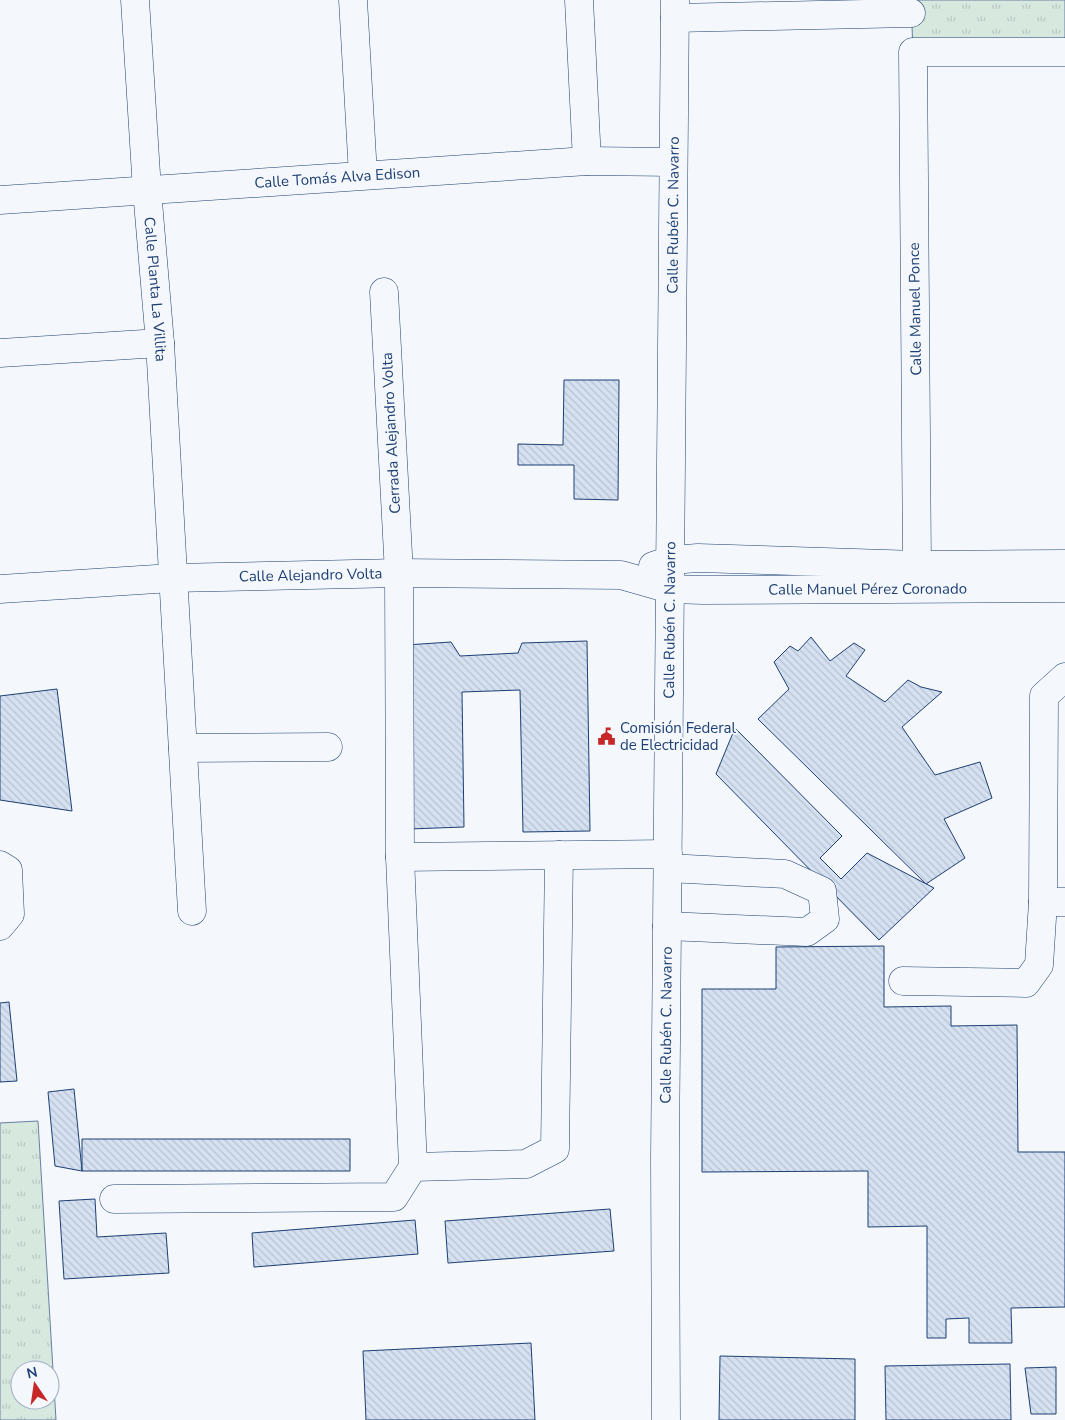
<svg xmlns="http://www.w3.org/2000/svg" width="1065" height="1420" viewBox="0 0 1065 1420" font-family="'Nunito Sans',sans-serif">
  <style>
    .grass { fill: url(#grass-tufts); stroke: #687fa3; fill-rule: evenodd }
    .building { fill: url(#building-back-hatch); stroke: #1d3f73 }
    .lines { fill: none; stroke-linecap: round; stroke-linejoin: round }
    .minor-casing { stroke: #1d3f73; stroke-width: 29 }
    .minor { stroke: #f4f7fb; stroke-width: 28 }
    .labels { text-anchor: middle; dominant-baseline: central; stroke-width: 4; stroke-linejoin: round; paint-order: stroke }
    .street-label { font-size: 15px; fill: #1d3f73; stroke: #f4f7fb }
    .poi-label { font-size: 15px; fill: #1d3f73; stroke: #f4f7fb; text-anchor: start }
  </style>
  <defs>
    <pattern id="grass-tufts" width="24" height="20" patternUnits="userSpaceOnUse" patternTransform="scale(1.25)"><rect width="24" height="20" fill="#d7e8df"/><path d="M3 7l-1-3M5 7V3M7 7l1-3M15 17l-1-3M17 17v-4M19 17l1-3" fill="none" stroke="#b8c8c3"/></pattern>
    <pattern id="building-back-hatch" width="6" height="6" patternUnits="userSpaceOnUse" patternTransform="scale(1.25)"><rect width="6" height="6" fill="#d5e0f0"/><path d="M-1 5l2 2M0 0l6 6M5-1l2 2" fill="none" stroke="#b6c1d1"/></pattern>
  </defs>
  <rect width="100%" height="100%" fill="#f4f7fb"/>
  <path class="grass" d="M911,0H1065V53L913,52Z
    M38,1121L56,1420H0V1123ZM20,1370H50V1400H20Z"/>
  <path class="building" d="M564,380H619L618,500L574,499V465H518V444L563,445Z
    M811,637L830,661L854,643L865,650L846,676L885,702L908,680L921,687L942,692L902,727L935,775L980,762L992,798L944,819L965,858L926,884L758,719L789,689L774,662L790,646L798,651Z
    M587,641L590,831L523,832L520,690L462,692L464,827L409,829L406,645L451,642L460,656L518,653L522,643Z
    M57,689L72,811L0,800V696Z
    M735,728L842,836L820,858L841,879L867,853L934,888L879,940L716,774Z
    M884,946V1007L951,1006V1026L1017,1025L1018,1152H1065V1307L1011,1308L1012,1343H969V1318L946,1319V1338H927V1226L868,1227V1171L702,1172V989H776V947Z
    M9,1002L17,1081L0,1082V1003Z
    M74,1089L82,1171L55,1166L48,1092Z
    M82,1139H350V1171H82Z
    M95,1199L97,1237L166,1233L169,1273L64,1279L59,1201Z
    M610,1209L614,1251L448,1263L445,1221Z
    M415,1220L418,1254L254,1267L252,1233Z
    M531,1343L535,1420H366L363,1351Z
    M720,1356L855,1359V1420H719Z
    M1010,1364L1011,1420H886L885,1366Z
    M1056,1367V1414H1031L1025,1368Z"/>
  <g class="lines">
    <defs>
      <g id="minor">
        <path id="s1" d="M135,0L147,190L160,343L192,911"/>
        <path d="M353,0L363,175"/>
        <path d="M579,0L587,161"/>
        <path d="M675,18L911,13"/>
        <path id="s2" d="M0,200L587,161L673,162"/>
        <path d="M0,353L160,343"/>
        <path d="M917,565L913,52H1065"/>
        <path d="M653,566L671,560L698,558L917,565L1065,564"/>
        <path id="s3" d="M0,589L172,578L399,573L621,575L670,589L703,590L1065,588"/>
        <path d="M1065,677L1044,696L1043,902H1065"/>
        <path d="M183,748L328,747"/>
        <path d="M400,857L668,854"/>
        <path d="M0,865L8,870L10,914L0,926"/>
        <path d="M667,926L807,932L825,919L822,891L785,874L668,868"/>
        <path d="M903,981L1026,983L1039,965L1043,902"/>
        <path d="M413,1167L526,1164L555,1149L559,855"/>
        <path d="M114,1199L394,1197L413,1167L400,857L399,573L384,292"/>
        <path id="s4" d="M666,1420L665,1158L675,0"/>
      </g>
    </defs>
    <use href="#minor" class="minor-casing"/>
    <use href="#minor" class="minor"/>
  </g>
  <defs>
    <symbol id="civic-bare" viewBox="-9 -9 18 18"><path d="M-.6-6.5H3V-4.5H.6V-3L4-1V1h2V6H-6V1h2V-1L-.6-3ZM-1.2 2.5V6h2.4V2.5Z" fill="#c62828" stroke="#f4f7fb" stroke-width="2.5" paint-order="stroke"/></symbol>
  </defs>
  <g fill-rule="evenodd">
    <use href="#civic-bare" x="594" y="724" width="25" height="25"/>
  </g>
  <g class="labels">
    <g class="street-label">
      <text stroke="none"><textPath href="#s2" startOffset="338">Calle Tomás Alva Edison</textPath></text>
      <text stroke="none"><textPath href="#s4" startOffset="1205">Calle Rubén C. Navarro</textPath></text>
      <text stroke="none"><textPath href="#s1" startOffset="290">Calle Planta La Villita</textPath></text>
      <text transform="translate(915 309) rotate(-91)">Calle Manuel Ponce</text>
      <text transform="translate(391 433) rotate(-93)">Cerrada Alejandro Volta</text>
      <text stroke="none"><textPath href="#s3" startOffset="311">Calle Alejandro Volta</textPath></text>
      <text stroke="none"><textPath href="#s3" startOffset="870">Calle Manuel Pérez Coronado</textPath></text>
      <text stroke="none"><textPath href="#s4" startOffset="800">Calle Rubén C. Navarro</textPath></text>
      <text stroke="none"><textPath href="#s4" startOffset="395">Calle Rubén C. Navarro</textPath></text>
    </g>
    <g class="poi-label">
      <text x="620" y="728">Comisión Federal<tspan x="620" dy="17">de Electricidad</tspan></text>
    </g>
  </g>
  <g transform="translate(35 1385) rotate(347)"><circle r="24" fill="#f4f7fb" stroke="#9eadc5"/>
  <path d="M0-4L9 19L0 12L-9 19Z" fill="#c62828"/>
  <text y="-8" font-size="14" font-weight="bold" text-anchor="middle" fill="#1d3f73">N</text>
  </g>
</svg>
